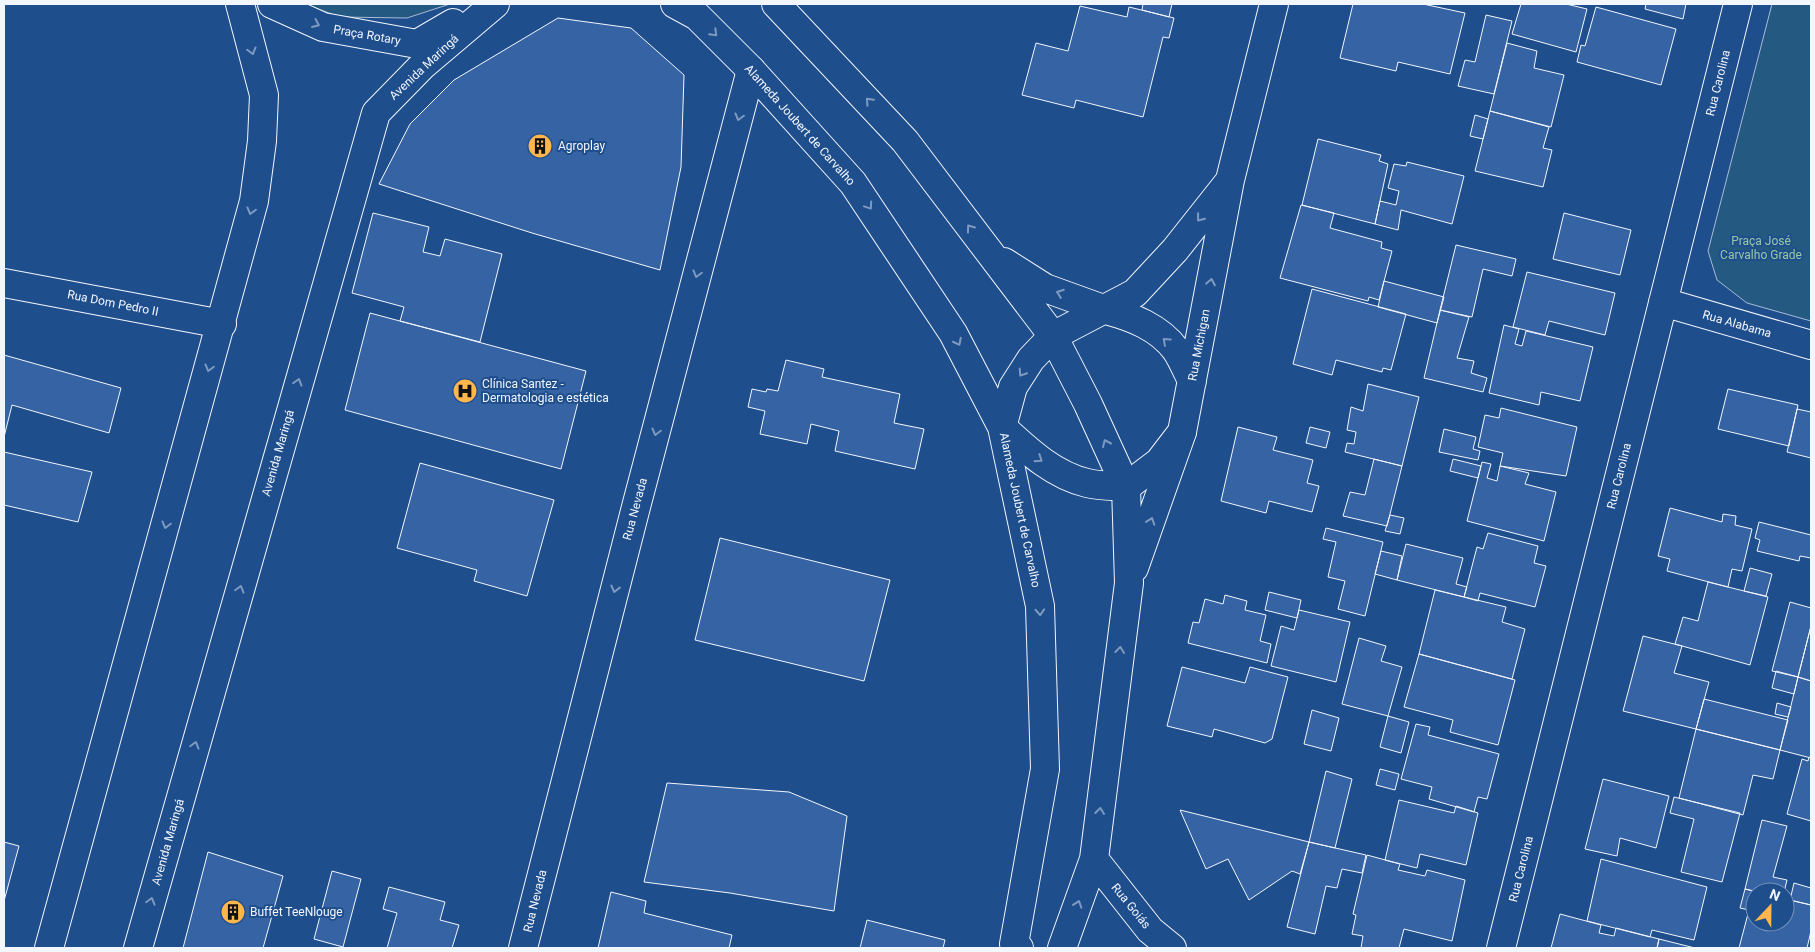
<svg xmlns="http://www.w3.org/2000/svg" width="1815" height="952" viewBox="0 0 1815 952" font-family="Roboto,sans-serif">
  <style>
    .green { fill: #245a82; stroke: #a8bbd7 }
    .building { fill: #3563a3; stroke: #f2f6ff }
    .lines { fill: none; stroke-linecap: round; stroke-linejoin: round }
    .minor-casing { stroke: #f2f6ff; stroke-width: 30 }
    .major-casing { stroke: #f2f6ff; stroke-width: 30 }
    .minor { stroke: #1f4e8c; stroke-width: 28 }
    .major { stroke: #1f4e8c; stroke-width: 28 }
    .oneway { stroke: #7e9ac0 }
    .labels { text-anchor: middle; dominant-baseline: central; stroke-width: 4; stroke-linejoin: round; paint-order: stroke }
    .street-label { font-size: 12px; fill: #f2f6ff; stroke: #1f4e8c }
    .poi-label { font-size: 12px; fill: #f2f6ff; stroke: #1f4e8c; text-anchor: start }
    .park-label { font-size: 12px; fill: #97c8a6; stroke: #1f4e8c }
  </style>
  <rect width="100%" height="100%" fill="#1f4e8c"/>
  <path class="green" d="M304,4H450L407,18L340,17Z
    M1772,4H1811V321L1747,303L1717,280L1708,251Z"/>
  <path class="building" d="M1143,4H1172L1169,17L1142,10Z
    M1353,4H1423L1465,13L1450,74L1398,62L1396,71L1340,58Z
    M1521,4H1566L1587,9L1576,52L1512,34Z
    M1646,4H1686L1683,19L1645,9Z
    M1080,6L1127,17L1129,7L1174,18L1169,38L1163,37L1143,117L1076,100L1074,108L1022,95L1036,43L1068,51Z
    M1596,7L1676,29L1661,85L1577,62L1581,45L1585,46Z
    M1486,15L1512,21L1494,94L1458,86L1465,60L1475,62Z
    M558,18L631,28L684,75L681,167L660,270L532,233L379,184L410,124L454,80Z
    M1507,43L1537,51L1534,68L1564,75L1551,127L1490,111Z
    M1490,111L1549,127L1543,148L1552,150L1543,187L1475,171Z
    M1475,115L1488,119L1483,139L1470,136Z
    M1318,139L1381,155L1379,161L1388,164L1375,224L1302,205Z
    M1407,162L1464,176L1452,224L1401,210L1398,230L1375,224L1380,201L1396,205L1399,191L1388,188L1394,164L1406,166Z
    M1301,205L1334,213L1330,228L1382,242L1381,248L1392,251L1379,300L1369,297L1368,301L1280,278Z
    M373,213L429,227L423,252L440,256L445,239L502,254L480,342L400,321L404,307L352,293Z
    M1564,213L1631,230L1620,275L1553,259Z
    M1456,245L1516,259L1512,276L1483,269L1472,317L1440,310Z
    M1527,272L1615,293L1605,335L1549,321L1545,335L1513,327Z
    M1384,281L1444,297L1437,323L1378,307Z
    M1312,289L1406,314L1391,370L1383,368L1382,372L1336,360L1332,375L1293,364Z
    M1440,310L1469,317L1457,358L1474,361L1471,373L1487,378L1483,392L1424,378Z
    M370,313L586,371L561,469L345,410Z
    M1504,325L1519,329L1515,344L1522,346L1526,331L1593,347L1580,401L1541,392L1539,405L1489,393Z
    M4,355L121,388L109,433L12,405L4,437Z
    M786,360L824,369L822,377L900,394L894,423L924,429L915,469L835,451L839,431L811,424L807,444L760,434L765,411L748,407L752,389L766,392L767,389L778,391Z
    M1368,384L1419,397L1402,466L1345,452L1347,443L1354,444L1356,432L1347,430L1351,407L1363,411Z
    M1728,389L1798,405L1789,446L1718,429Z
    M1501,408L1577,427L1566,476L1500,466L1503,453L1478,447L1485,415L1499,418Z
    M1797,409L1811,412V458L1787,452Z
    M1238,427L1277,437L1273,450L1313,460L1307,483L1319,486L1312,512L1269,501L1266,513L1221,501Z
    M1310,427L1330,432L1326,448L1306,443Z
    M1444,429L1476,437L1473,449L1480,451L1478,460L1439,452Z
    M4,452L92,472L78,522L4,505Z
    M1374,459L1402,466L1387,526L1343,516L1350,492L1365,495Z
    M1453,459L1481,466L1478,478L1450,471Z
    M1482,462L1491,464L1487,478L1497,481L1500,466L1529,473L1525,484L1556,492L1544,541L1467,521Z
    M420,463L554,500L527,596L474,581L477,570L397,548Z
    M1670,508L1722,522L1723,514L1736,516L1735,525L1752,529L1742,571L1732,569L1728,587L1667,571L1670,559L1658,556Z
    M1390,515L1404,518L1400,534L1385,531Z
    M1759,522L1811,535V558L1800,556L1799,561L1757,551L1760,540L1755,538Z
    M1326,528L1383,542L1365,616L1338,609L1345,581L1328,577L1336,542L1323,539Z
    M1488,533L1538,546L1534,563L1546,566L1535,607L1480,593L1478,601L1464,597L1477,547L1483,549Z
    M720,538L890,580L864,681L695,640Z
    M1406,544L1463,558L1456,584L1467,587L1464,597L1397,580Z
    M1381,551L1402,556L1397,580L1375,574Z
    M1750,568L1772,574L1766,596L1744,591Z
    M1708,582L1768,597L1750,665L1675,644L1683,617L1698,621Z
    M1435,590L1506,607L1502,622L1525,629L1512,679L1419,654Z
    M1269,592L1301,600L1297,618L1265,610Z
    M1225,595L1247,601L1245,610L1266,615L1260,641L1271,644L1267,663L1188,643L1193,622L1199,623L1205,599L1223,604Z
    M1790,602L1811,608V626L1798,677L1772,671Z
    M1299,610L1350,622L1336,682L1271,666L1281,626L1294,630Z
    M1811,626V681L1798,677Z
    M1643,636L1682,646L1674,673L1709,682L1696,729L1623,711Z
    M1359,638L1386,646L1381,661L1402,667L1388,716L1342,704Z
    M1419,654L1515,680L1498,745L1450,732L1453,720L1404,707Z
    M1182,667L1245,683L1250,667L1288,677L1272,739L1265,743L1214,729L1212,737L1167,726Z
    M1776,671L1798,677L1794,694L1772,688Z
    M1798,677L1811,681V758L1780,750Z
    M1704,699L1788,720L1780,750L1696,729Z
    M1777,703L1791,707L1788,717L1775,714Z
    M1312,710L1339,718L1331,751L1304,744Z
    M1388,716L1409,722L1401,753L1380,747Z
    M1416,724L1430,727L1428,735L1499,754L1487,799L1478,797L1474,812L1429,799L1432,787L1401,779Z
    M1696,729L1780,750L1773,779L1753,775L1743,815L1679,798Z
    M1809,757L1811,758V821L1787,814L1802,759L1808,761Z
    M1380,769L1399,774L1395,790L1376,785Z
    M1326,771L1352,779L1335,848L1309,842Z
    M1603,779L1669,796L1656,848L1620,838L1617,856L1585,849Z
    M667,783L789,792L847,816L834,911L730,893L644,882Z
    M1674,797L1740,813L1722,882L1681,872L1694,819L1670,813Z
    M1399,800L1454,813L1456,806L1478,813L1466,865L1420,854L1417,868L1385,860Z
    M1180,810L1309,842L1300,874L1292,871L1249,900L1228,859L1206,869Z
    M1762,820L1787,826L1773,877L1787,880L1784,892H1758L1745,889Z
    M4,842L19,846L4,901Z
    M1309,842L1366,855L1362,873L1342,869L1337,888L1326,886L1315,934L1287,927Z
    M208,852L283,876L263,948H183Z
    M1367,855L1400,864L1398,870L1425,876L1427,870L1465,880L1452,941L1404,929L1399,948H1361L1363,936L1352,934L1356,915L1353,914Z
    M1601,859L1707,887L1694,940L1652,930L1650,937L1587,921Z
    M332,871L361,879L343,947L314,939Z
    M1794,883L1811,888V885V905L1790,900Z
    M389,887L445,902L440,920L459,925L452,948H387L397,913L383,909Z
    M1745,889L1758,892H1755V922H1785V899L1811,905V931L1807,948H1739L1749,910L1740,908Z
    M611,892L646,901L644,913L732,935L729,948H598Z
    M1560,914L1601,925L1599,933L1614,936L1616,928L1659,939L1657,948H1551Z
    M867,920L945,940L943,948H860Z
    M1659,939L1695,948H1657Z"/>
  <g class="lines">
    <defs>
      <path id="minor" d="M4,283L222,324
        M1663,302L1811,345
        M1106,310C1132,317 1159,327 1176,350C1182,359 1187,371 1192,381
        M1053,336L1135,293L1175,250L1228,183
        M1126,487L1159,462L1182,432L1230,180L1274,4
        M523,948L636,507L751,70
        M1501,948L1738,4"/>
      <path id="major" d="M272,4L323,27L417,44L453,23
        M675,4L697,16L751,70L853,183L953,333L1002,427L1040,606L1045,769L1014,944L1019,948
        M776,4L905,141L1053,336L1088,404L1126,487L1129,583L1094,859L1062,948
        M1004,262L1045,288L1106,310
        M1053,336L1031,359L1013,387L1002,427C1027,450 1053,475 1087,483C1100,486 1113,486 1126,487
        M1134,568L1182,432
        M1094,859L1150,930L1172,948
        M49,948L254,201L262,141L264,95L240,4
        M138,948L376,113L423,65L495,4"/>
    </defs>
    <use href="#minor" class="minor-casing"/>
    <use href="#major" class="major-casing"/>
    <use href="#minor" class="minor"/>
    <use href="#major" class="major"/>
  </g>
  <defs><path id="oneway-chevron" d="M-2-3.5L2.5 0L-2 3.5" fill="none" stroke-width="1.6" stroke-linecap="round" stroke-linejoin="round" transform="scale(1.25)"/></defs>
  <g class="oneway">
    <use href="#oneway-chevron" transform="translate(316 24) rotate(24)"/>
    <use href="#oneway-chevron" transform="translate(714 33) rotate(45)"/>
    <use href="#oneway-chevron" transform="translate(252 51) rotate(75)"/>
    <use href="#oneway-chevron" transform="translate(869 101) rotate(-133)"/>
    <use href="#oneway-chevron" transform="translate(739 117) rotate(105)"/>
    <use href="#oneway-chevron" transform="translate(869 206) rotate(56)"/>
    <use href="#oneway-chevron" transform="translate(251 211) rotate(105)"/>
    <use href="#oneway-chevron" transform="translate(1200 218) rotate(128)"/>
    <use href="#oneway-chevron" transform="translate(970 228) rotate(-126)"/>
    <use href="#oneway-chevron" transform="translate(697 274) rotate(105)"/>
    <use href="#oneway-chevron" transform="translate(1211 282) rotate(-79)"/>
    <use href="#oneway-chevron" transform="translate(1060 293) rotate(-160)"/>
    <use href="#oneway-chevron" transform="translate(1166 341) rotate(-138)"/>
    <use href="#oneway-chevron" transform="translate(958 342) rotate(63)"/>
    <use href="#oneway-chevron" transform="translate(209 368) rotate(105)"/>
    <use href="#oneway-chevron" transform="translate(1022 373) rotate(123)"/>
    <use href="#oneway-chevron" transform="translate(298 382) rotate(-74)"/>
    <use href="#oneway-chevron" transform="translate(656 432) rotate(105)"/>
    <use href="#oneway-chevron" transform="translate(1106 443) rotate(-114)"/>
    <use href="#oneway-chevron" transform="translate(1039 459) rotate(34)"/>
    <use href="#oneway-chevron" transform="translate(1151 521) rotate(-71)"/>
    <use href="#oneway-chevron" transform="translate(166 525) rotate(105)"/>
    <use href="#oneway-chevron" transform="translate(240 589) rotate(-74)"/>
    <use href="#oneway-chevron" transform="translate(615 589) rotate(104)"/>
    <use href="#oneway-chevron" transform="translate(1040 612) rotate(87)"/>
    <use href="#oneway-chevron" transform="translate(1120 650) rotate(-83)"/>
    <use href="#oneway-chevron" transform="translate(195 745) rotate(-74)"/>
    <use href="#oneway-chevron" transform="translate(1100 811) rotate(-83)"/>
    <use href="#oneway-chevron" transform="translate(151 901) rotate(-74)"/>
    <use href="#oneway-chevron" transform="translate(1078 904) rotate(-71)"/>
  </g>
  <defs>
    <symbol id="building-disc" viewBox="-11 -11 22 22"><circle r="9.5" fill="#ffb74d" stroke="#1f4e8c"/><path d="M-4-6H4V6H1V3H-1V6H-4ZM-2.5-4.3h1.7v1.8h-1.7ZM.8-4.3h1.7v1.8H.8ZM-2.5-1h1.7V.8h-1.7ZM.8-1h1.7V.8H.8Z" fill="#111"/></symbol>
    <symbol id="hospital-disc" viewBox="-11 -11 22 22"><circle r="9.5" fill="#ffb74d" stroke="#1f4e8c"/><path d="M-5-5h3v3.5h4V-5h3V5h-3V1.5h-4V5h-3Z" fill="#111"/></symbol>
  </defs>
  <g fill-rule="evenodd">
    <use href="#building-disc" x="526" y="132" width="28" height="28"/>
    <use href="#hospital-disc" x="451" y="377" width="28" height="28"/>
    <use href="#building-disc" x="219" y="898" width="28" height="28"/>
  </g>
  <g class="labels">
    <g class="street-label">
      <text transform="translate(367 35) rotate(10)">Praça Rotary</text>
      <text transform="translate(424 67) rotate(-43)">Avenida Maringá</text>
      <text transform="translate(1718 83) rotate(-76)">Rua Carolina</text>
      <text transform="translate(800 125) rotate(48)">Alameda Joubert de Carvalho</text>
      <text transform="translate(113 303) rotate(11)">Rua Dom Pedro II</text>
      <text transform="translate(1737 324) rotate(16)">Rua Alabama</text>
      <text transform="translate(1199 345) rotate(-79)">Rua Michigan</text>
      <text transform="translate(278 453) rotate(-74)">Avenida Maringá</text>
      <text transform="translate(1619 476) rotate(-76)">Rua Carolina</text>
      <text transform="translate(635 509) rotate(-75)">Rua Nevada</text>
      <text transform="translate(1020 510) rotate(78)">Alameda Joubert de Carvalho</text>
      <text transform="translate(168 842) rotate(-74)">Avenida Maringá</text>
      <text transform="translate(1521 869) rotate(-76)">Rua Carolina</text>
      <text transform="translate(535 901) rotate(-76)">Rua Nevada</text>
      <text transform="translate(1131 906) rotate(51)">Rua Goiás</text>
    </g>
    <g class="poi-label">
      <text x="558" y="146">Agroplay</text>
      <text x="482" y="384">Clínica Santez -<tspan x="482" dy="14">Dermatologia e estética</tspan></text>
      <text x="250" y="912">Buffet TeeNlouge</text>
    </g>
    <g class="park-label">
      <text x="1761" y="241">Praça José<tspan x="1761" dy="14">Carvalho Grade</tspan></text>
    </g>
  </g>
  <rect width="1815" height="952" fill="none" stroke="#f2f6ff" stroke-width="10"/>
  <g transform="translate(1770 907) rotate(22)"><circle r="24" fill="#1f4e8c" stroke="#7391ba"/>
  <path d="M0-4L9 19L0 12L-9 19Z" fill="#ffb74d"/>
  <text y="-8" font-size="14" font-weight="bold" text-anchor="middle" fill="#f2f6ff">N</text>
  </g>
</svg>
